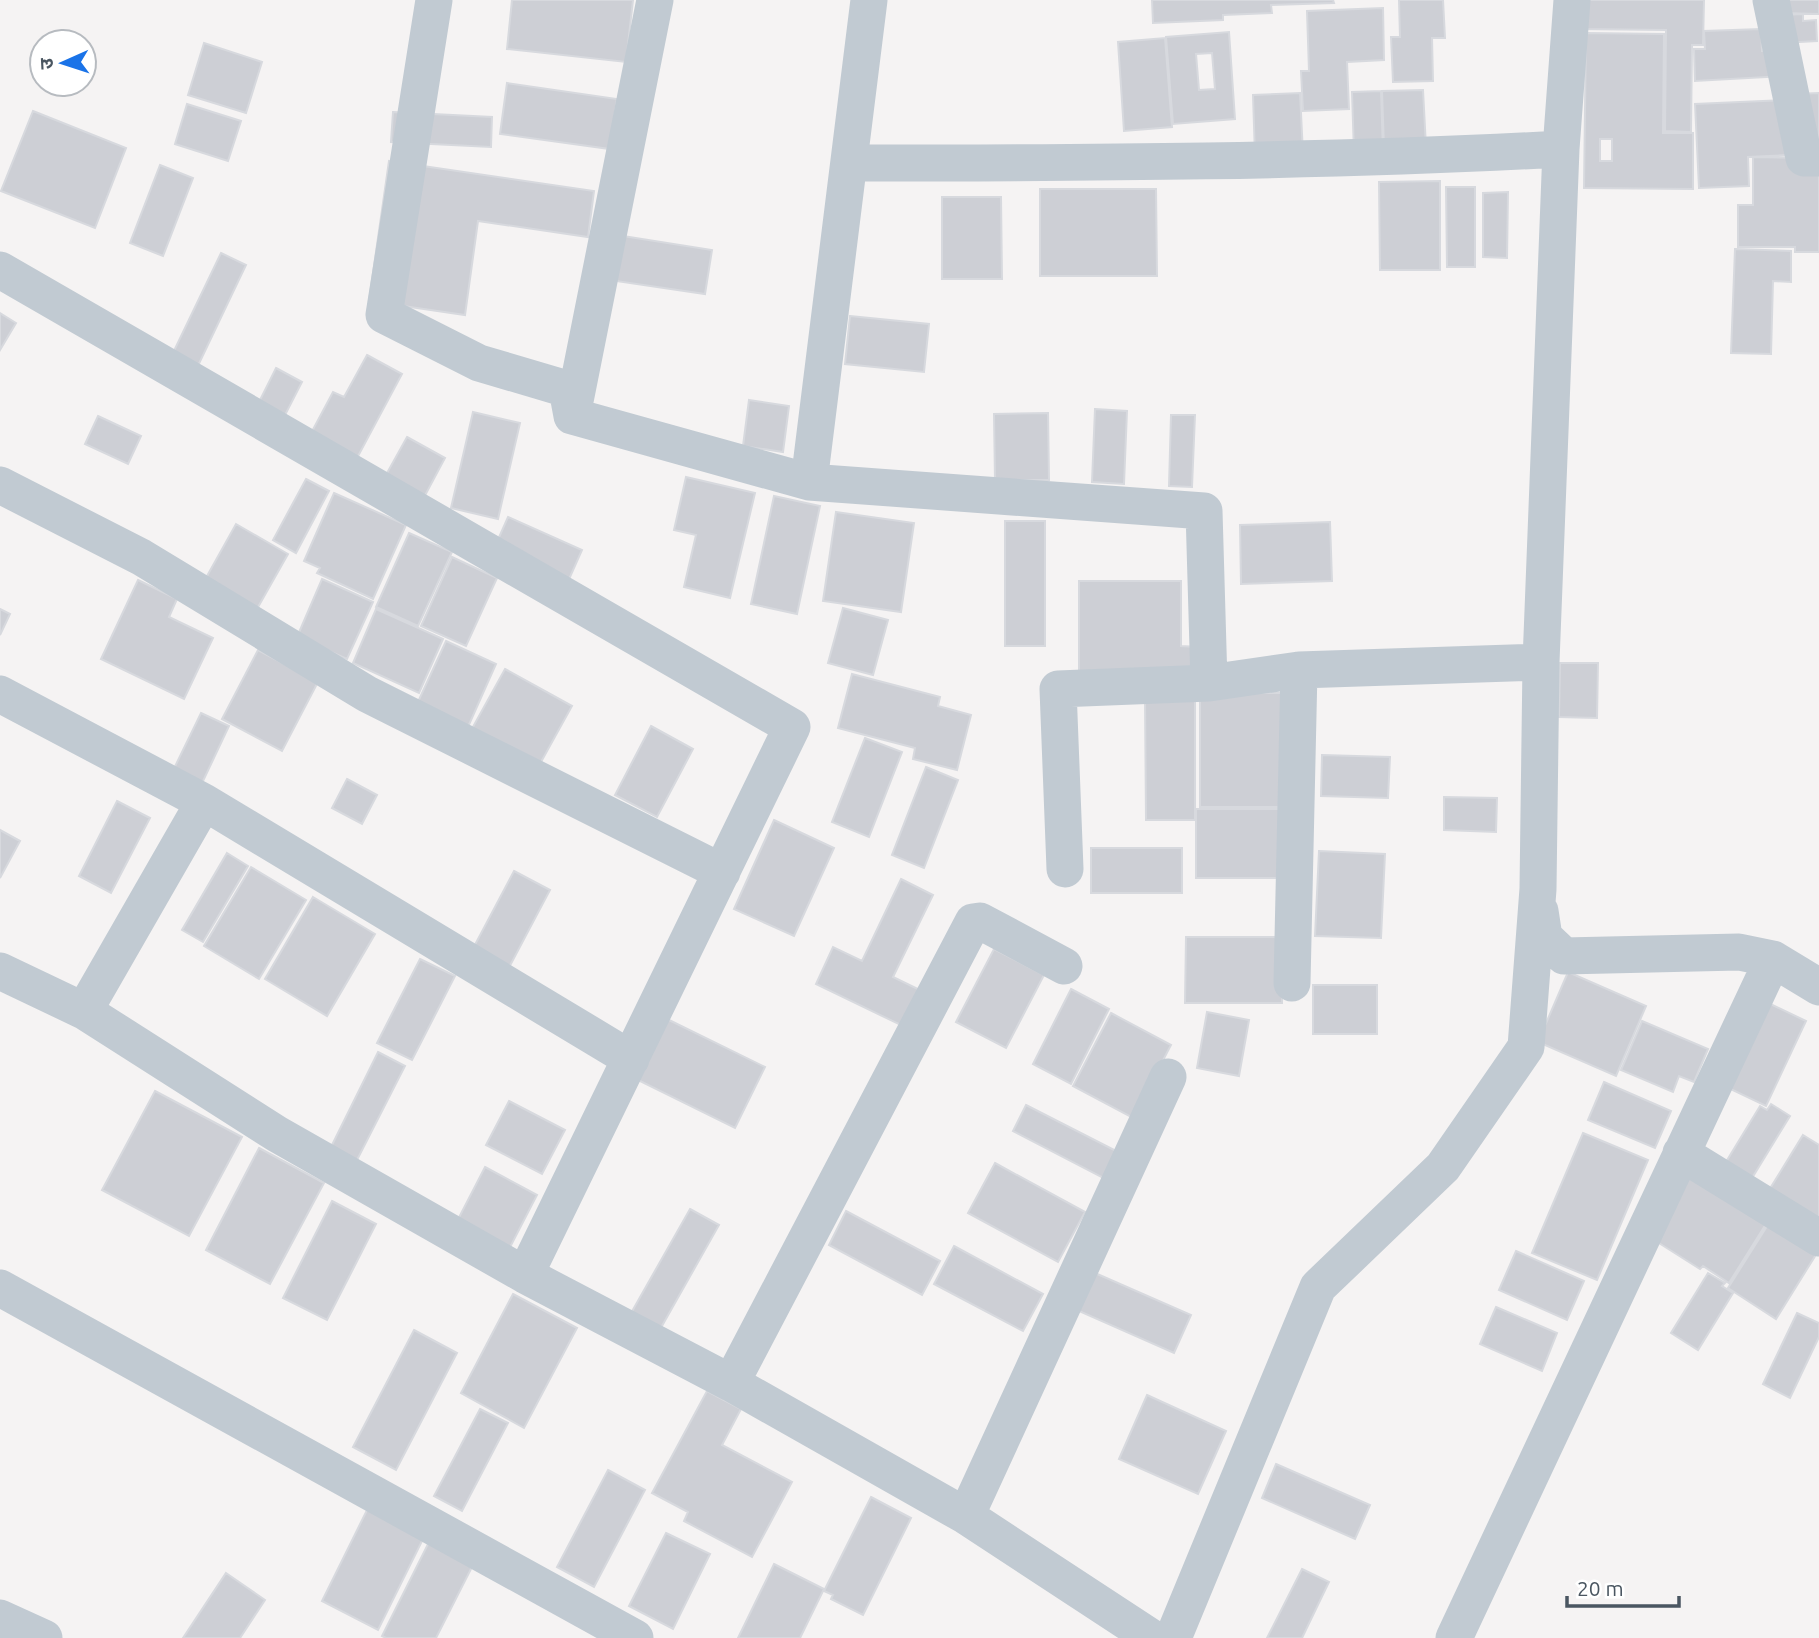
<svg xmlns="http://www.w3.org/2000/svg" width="1819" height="1638" viewBox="0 0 1819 1638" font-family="Ubuntu,'Noto Sans Devanagari',sans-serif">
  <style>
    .building { fill: #cdcfd5; stroke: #d7d9de; stroke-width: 2; fill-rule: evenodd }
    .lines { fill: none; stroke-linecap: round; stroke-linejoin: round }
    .minor { stroke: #c1cad2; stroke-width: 37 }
  </style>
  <rect width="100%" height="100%" fill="#f5f3f3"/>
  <path class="building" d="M512,0H633L626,62L507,49Z
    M1152,0H1333L1334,3L1271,5L1272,13L1223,15V20L1153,23Z
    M1399,0H1443L1445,38H1432L1433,81L1393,82L1391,37H1400Z
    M1579,0H1704L1703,45H1692L1691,132L1665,131L1666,30L1579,29Z
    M1782,0H1819V14L1783,13Z
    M1383,8L1384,60L1347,62L1349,109L1303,111L1301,71H1309L1307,11Z
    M1803,14V21L1816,20L1817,41L1781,43L1780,15Z
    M1761,29L1762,51H1783L1785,76L1695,81L1694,49H1705L1704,31Z
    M1229,32L1235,119L1173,124L1166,37ZM1212,53L1215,89L1199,90L1196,54Z
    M1586,33L1664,34L1663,133H1693V189L1584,188ZM1600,139H1612V161H1600Z
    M1165,38L1172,127L1124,131L1118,42Z
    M204,43L262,62L246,113L188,95Z
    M507,83L617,99L610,149L500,134Z
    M1423,90L1426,147L1384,148L1382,91Z
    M1381,91L1383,152L1354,153L1352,92Z
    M1300,93L1303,154L1255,156L1253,95Z
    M1819,93V151L1797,94Z
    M1785,100L1788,155L1748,157L1749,186L1699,188L1695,104Z
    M187,104L241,121L228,161L175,144Z
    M33,111L126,148L95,228L1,191Z
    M393,112L492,117L491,147L391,142Z
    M1753,157L1819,158V252H1795V247H1738V205H1753Z
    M389,161L594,191L588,237L478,221L465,315L369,301Z
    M160,165L193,178L163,256L130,243Z
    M1440,181V270H1380L1379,182Z
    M1446,187H1475V267H1447Z
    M1040,189H1156L1157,276H1040Z
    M1508,192L1507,258L1483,257V193Z
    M942,197H1001L1002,279H942Z
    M623,236L712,250L705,294L616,281Z
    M1735,249L1791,251V282L1773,281L1771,354L1731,353Z
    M221,253L246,265L196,370L171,357Z
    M0,313L16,323L0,350Z
    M850,316L929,324L924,372L845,364Z
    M367,355L402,374L356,460L310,435L333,392L344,397Z
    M276,368L302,382L283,419L257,406Z
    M749,400L789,406L783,452L743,446Z
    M1095,409L1127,411L1124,484L1092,482Z
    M473,412L520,423L498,519L451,508Z
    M1048,413L1049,480H995L994,414Z
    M1171,415H1195L1192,487L1169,486Z
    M98,416L141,436L128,464L85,444Z
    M407,437L445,458L421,503L382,482Z
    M686,477L755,493L730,598L684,587L696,535L674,530Z
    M306,479L329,491L296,553L273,540Z
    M334,493L406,525L373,599L317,573L320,568L304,561Z
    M774,496L820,506L797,614L751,604Z
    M836,512L914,523L901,612L823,601Z
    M508,517L582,550L566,586L492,553Z
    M1005,521H1045V646H1005Z
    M1330,522L1332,581L1241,584L1240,525Z
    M236,524L288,554L253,616L197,594Z
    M409,533L452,552L418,626L376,607Z
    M452,557L497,578L466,646L421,626Z
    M322,579L373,602L347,659L297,637Z
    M138,580L177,599L169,617L213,638L184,699L101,659Z
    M1079,581H1181V646L1198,647V682H1079Z
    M843,608L888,620L873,675L828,663Z
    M0,609L10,614L0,635Z
    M376,609L443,639L419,693L353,663Z
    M446,641L496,664L468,727L417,704Z
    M258,650L318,682L282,751L222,719Z
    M1560,663H1598L1597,718L1559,717Z
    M505,669L572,706L536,771L469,734Z
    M852,674L940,697L938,706L971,715L957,770L913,759L915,748L838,728Z
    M1200,693H1293L1292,807H1200Z
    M1145,698H1195V820H1146Z
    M201,713L229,726L195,798L166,785Z
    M651,726L693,749L657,817L615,795Z
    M865,738L902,752L869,837L832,822Z
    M1322,755L1390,757L1388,798L1321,796Z
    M926,767L958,780L924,868L892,855Z
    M347,779L377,795L362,824L332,808Z
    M1444,797L1497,798L1496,832L1444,830Z
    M117,801L150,818L111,893L79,876Z
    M1196,809H1288L1287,878H1196Z
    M774,820L834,848L794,936L734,909Z
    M0,830L20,841L0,878Z
    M1091,848H1182V893H1091Z
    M1319,851L1385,854L1381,938L1315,936Z
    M227,853L248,866L203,942L182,930Z
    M251,867L306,900L259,979L204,946Z
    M514,871L550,890L505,975L469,956Z
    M901,879L933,895L893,977L924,992L907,1028L816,984L833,947L862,961Z
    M313,897L375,934L327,1016L265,979Z
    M1186,937H1283L1282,1003H1185Z
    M994,949L1044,975L1006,1048L956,1022Z
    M420,959L455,976L412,1060L377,1043Z
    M1568,972L1646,1006L1616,1076L1538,1042Z
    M1313,985H1377V1034H1313Z
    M1071,989L1109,1009L1071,1084L1033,1064Z
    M1758,998L1806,1021L1766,1106L1718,1083Z
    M1207,1012L1249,1020L1239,1076L1197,1068Z
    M1111,1013L1171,1045L1133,1118L1073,1086Z
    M667,1019L765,1067L735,1128L638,1080Z
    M1642,1021L1708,1049L1694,1082L1679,1076L1673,1092L1621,1070Z
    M378,1052L405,1066L356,1162L330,1149Z
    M1604,1082L1671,1111L1655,1148L1588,1120Z
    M155,1091L242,1137L189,1236L102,1190Z
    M509,1101L565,1130L542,1174L486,1145Z
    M1771,1104L1790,1116L1752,1178L1726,1162L1760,1106L1767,1110Z
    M1026,1105L1124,1155L1111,1182L1013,1131Z
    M1583,1133L1648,1160L1597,1280L1532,1253Z
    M1803,1135L1819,1145V1216L1814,1224L1766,1195Z
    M259,1148L324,1183L270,1284L206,1250Z
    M995,1163L1085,1212L1058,1262L968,1213Z
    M485,1167L537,1195L505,1257L453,1229Z
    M1689,1176L1766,1224L1729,1283L1703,1266L1700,1269L1651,1238Z
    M332,1201L376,1224L327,1320L283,1298Z
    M690,1209L719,1225L658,1333L626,1322Z
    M846,1211L940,1261L922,1295L829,1245Z
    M1769,1223L1817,1253L1776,1319L1728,1288Z
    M954,1246L1043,1294L1023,1331L934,1284Z
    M1516,1251L1584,1281L1567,1320L1499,1290Z
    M1095,1273L1191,1315L1174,1353L1079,1311Z
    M1708,1273L1725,1283L1722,1286L1733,1293L1698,1350L1671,1333Z
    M513,1294L577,1328L524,1428L461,1393Z
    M1496,1307L1557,1333L1542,1371L1480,1344Z
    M1797,1313L1819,1323V1337L1790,1398L1763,1384Z
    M414,1330L457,1353L396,1470L353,1447Z
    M707,1391L741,1409L722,1445L792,1482L752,1557L684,1521L688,1512L652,1493Z
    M1147,1395L1226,1431L1198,1494L1119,1459Z
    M480,1409L508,1423L462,1511L434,1496Z
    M1276,1464L1370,1505L1355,1539L1262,1498Z
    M608,1470L645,1490L594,1587L557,1567Z
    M871,1497L911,1518L863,1615L831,1599L833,1595L824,1591Z
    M370,1504L426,1533L378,1630L322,1601Z
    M666,1533L710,1554L673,1629L629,1606Z
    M429,1542L473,1565L436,1638H386L382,1636Z
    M774,1564L824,1589L800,1638H738Z
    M1302,1569L1329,1582L1302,1638H1267Z
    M226,1573L265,1600L240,1638H183Z"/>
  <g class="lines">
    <path class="minor" d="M434,0L384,315L479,363L567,389L572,416
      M655,0L572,416L809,482L1204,511L1209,683L1299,670L1541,662
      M1771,0L1804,158H1819
      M850,163C1087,163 1324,162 1561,149
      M0,270L792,727L525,1275
      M809,482L869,0
      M0,485L141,557L367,694L722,872
      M0,694L204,802L631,1059
      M1065,869L1058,689L1209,683
      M1540,911L1544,937L1564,956L1739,952L1773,959L1819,987
      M0,971L84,1011L277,1134L525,1275L731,1383L966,1516L1152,1638
      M1292,983L1299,670
      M84,1011L204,802
      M1681,1153L1819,1238
      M0,1288L635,1638
      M731,1383L973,922L980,921L1064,966
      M966,1516L1168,1077
      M0,1618L44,1638
      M1173,1638L1318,1287L1443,1167L1526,1047L1538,889L1541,662L1561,149L1572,0
      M1454,1638L1773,959"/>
  </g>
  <g transform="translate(63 63) rotate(267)"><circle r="33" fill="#ffffff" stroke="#b7bbc0" stroke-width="2"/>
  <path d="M0-5L12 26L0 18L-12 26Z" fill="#1a73e8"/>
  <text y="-10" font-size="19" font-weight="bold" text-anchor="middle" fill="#4a5661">उ</text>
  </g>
  <path d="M1567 1596v10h112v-10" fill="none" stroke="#4a5661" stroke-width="3.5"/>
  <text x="1577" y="1596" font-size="21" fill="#4a5661" stroke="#ffffff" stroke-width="5" paint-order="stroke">20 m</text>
</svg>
